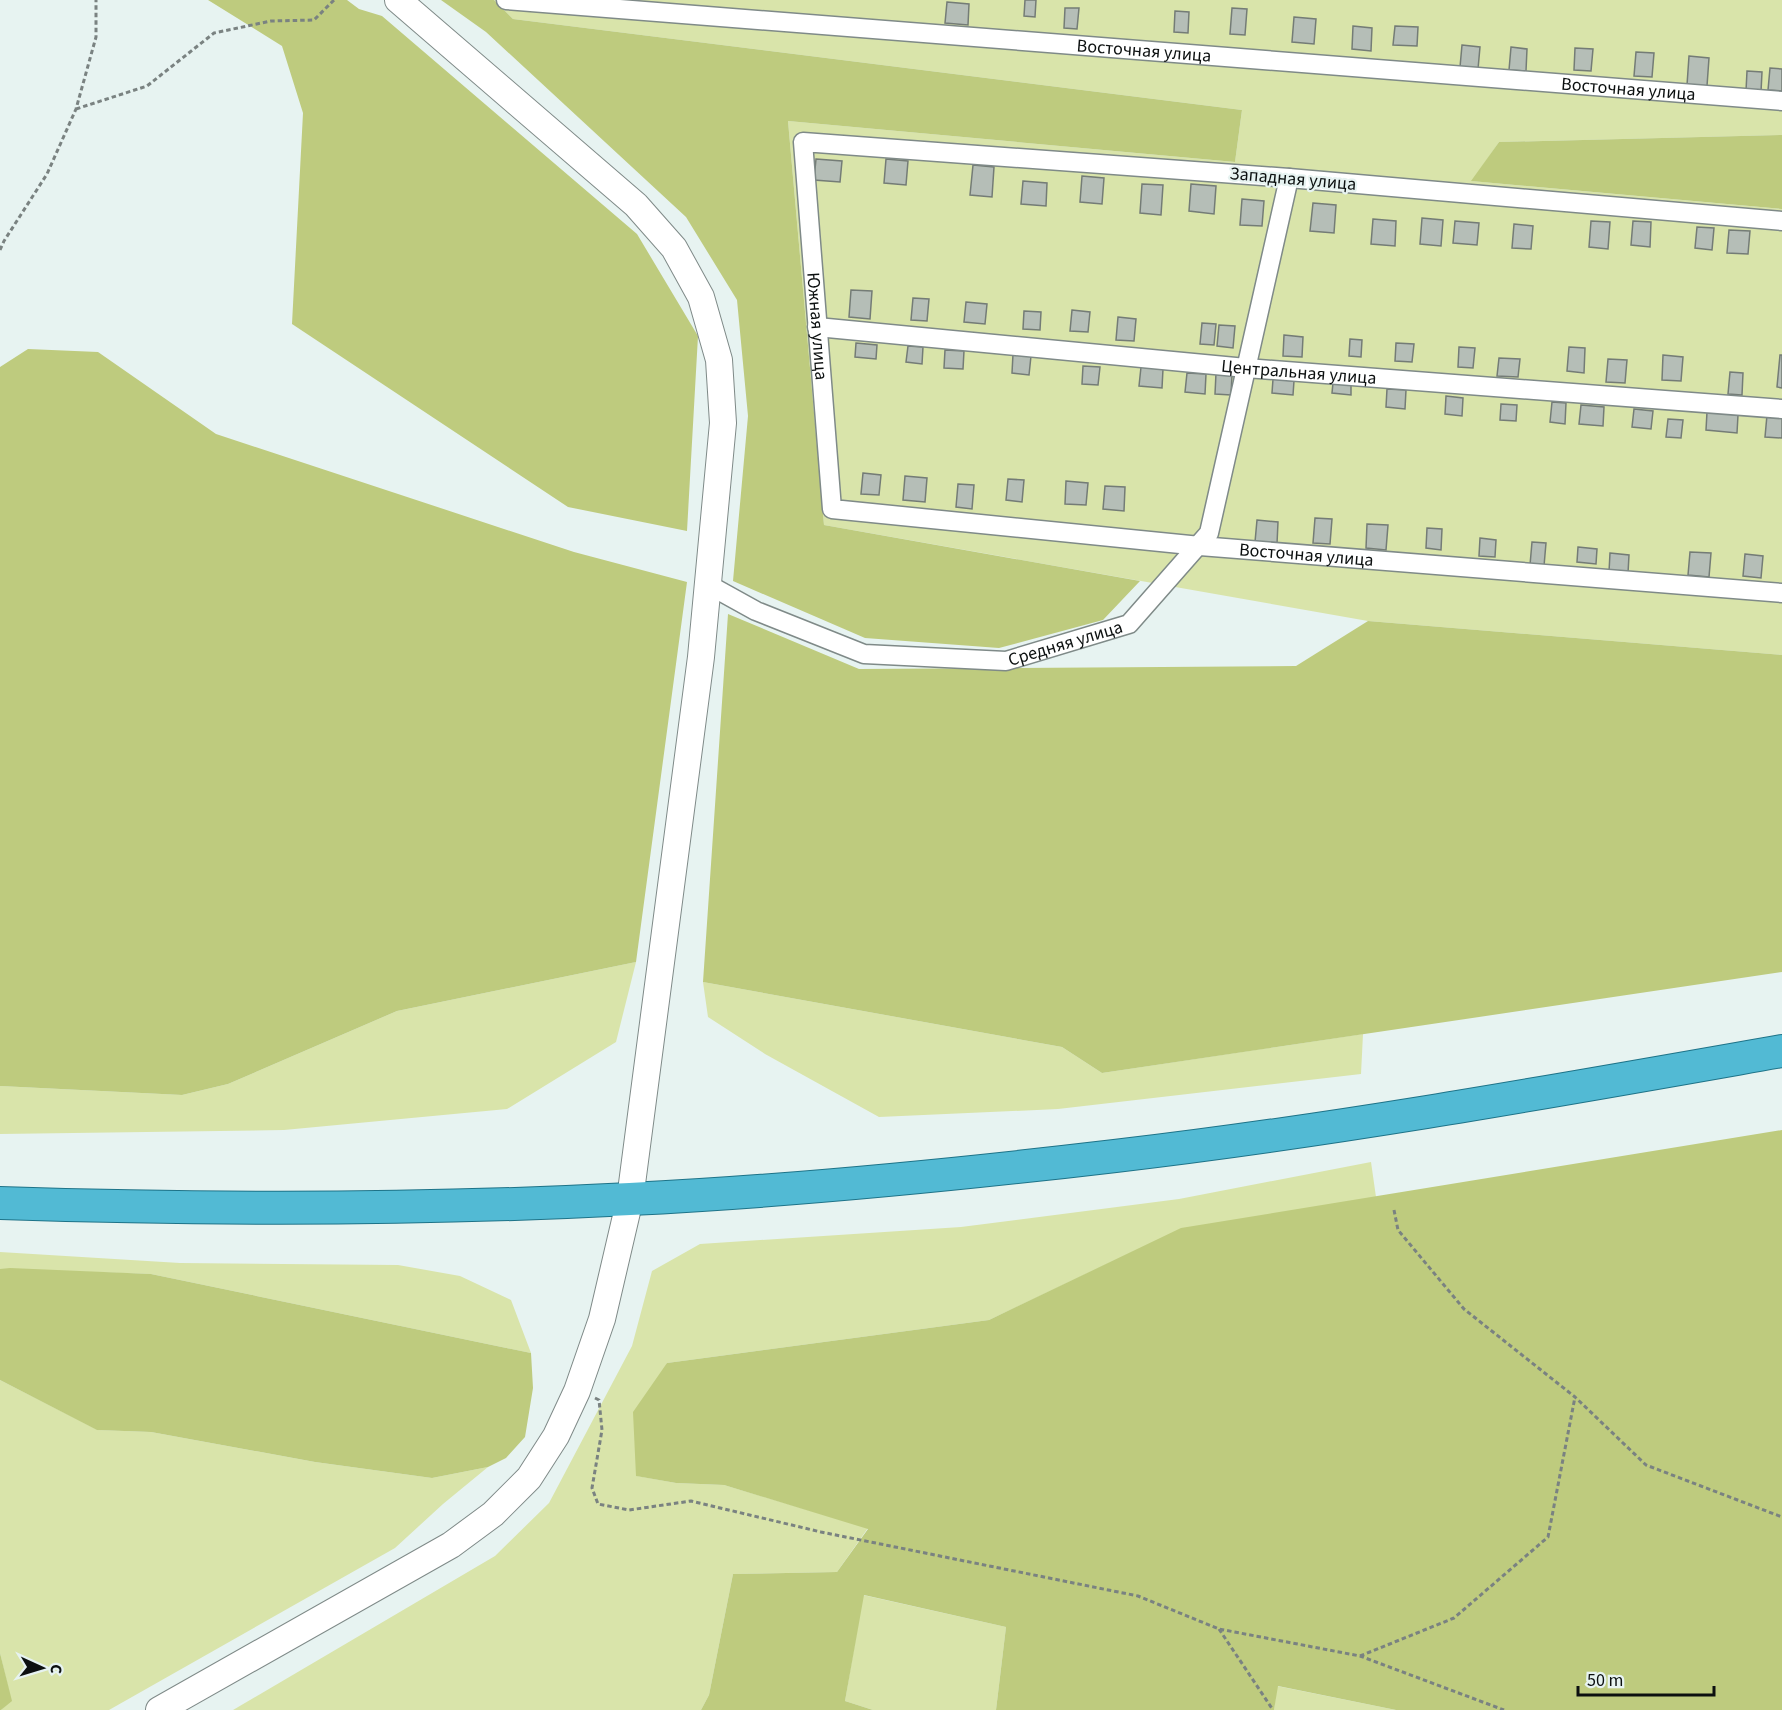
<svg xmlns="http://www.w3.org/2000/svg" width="1782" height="1710" viewBox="0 0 1782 1710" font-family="'Source Sans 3',sans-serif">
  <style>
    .green { fill: #d9e4aa }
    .forest { fill: #becb7e }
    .building { fill: #b5beb7; stroke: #747c76; stroke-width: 1.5 }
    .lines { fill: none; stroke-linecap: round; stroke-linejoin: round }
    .minor-casing { stroke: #7f8a88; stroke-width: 21 }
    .secondary-casing { stroke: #7f8a88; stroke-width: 28 }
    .trunk-casing { stroke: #1e7388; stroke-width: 34 }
    .path { stroke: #7a8281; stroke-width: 3; stroke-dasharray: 4.5 3; stroke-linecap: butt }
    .minor { stroke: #fff; stroke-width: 18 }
    .secondary { stroke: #fff; stroke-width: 26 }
    .trunk { stroke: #52bad4; stroke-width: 32 }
    .labels { text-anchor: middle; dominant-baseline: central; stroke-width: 4.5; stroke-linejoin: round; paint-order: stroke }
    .street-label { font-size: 18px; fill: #0c1010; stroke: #e7f3f1 }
  </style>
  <rect width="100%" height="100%" fill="#e7f3f1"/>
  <path class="green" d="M494,0H1782V135L1499,142L1472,181L1782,209V655L1368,621L824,525L788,121L1235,162L1242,110L513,19Z
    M636,962L616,1042L507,1109L284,1130L0,1134V1086L182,1095L228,1084L397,1011Z
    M703,982L1062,1047L1102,1073L1363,1034L1361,1074L1058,1109L879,1117L765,1054L708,1017Z
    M1371,1162L1376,1197L1181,1229L989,1320L667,1363L637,1476L676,1483L724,1485L868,1528L837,1572L733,1574L709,1695L701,1710H233L495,1556L549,1503L632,1346L652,1271L700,1244L961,1227L1179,1199Z
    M0,1252L180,1263L398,1265L460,1276L511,1300L531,1353L151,1274L0,1269Z
    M0,1380L98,1430L151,1432L315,1462L432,1478L488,1467L443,1504L395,1548L109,1710H1L11,1700L0,1653Z
    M863,1595L1006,1627L996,1710H873L845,1701Z
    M1277,1686L1396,1710H1274Z"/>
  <path class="forest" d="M208,0H347L359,9L382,16L637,234L698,336L687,531L568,507L292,324L303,113L282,46Z
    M441,0H494L513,19L1242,110L1235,162L788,121L824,525L1140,581L1103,620L999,648L865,638L733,581L748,416L737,300L686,217L486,32Z
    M1782,135V209L1471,181L1499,142Z
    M28,349L98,352L216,434L574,552L687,582L636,962L397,1011L228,1084L182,1095L0,1086V367Z
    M728,614L859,669L1296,666L1368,621L1782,655V972L1102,1073L1062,1047L703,982Z
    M1782,1130V1710H1396L1278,1686L1274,1710H996L1006,1627L864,1595L845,1701L873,1710H701L709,1695L733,1574L837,1572L868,1529L724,1485L676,1483L636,1476L633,1412L667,1363L989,1320L1181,1228Z
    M10,1268L151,1274L531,1353L533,1388L525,1437L506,1458L488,1467L432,1478L315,1462L151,1432L97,1430L0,1380V1269Z
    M0,1653L12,1701L1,1710H0Z"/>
  <path class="building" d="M1025,0H1036L1035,17L1024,16Z
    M947,2L969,4L968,25L945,23Z
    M1065,8H1079L1077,29L1064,28Z
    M1232,8L1247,9L1245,35L1230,34Z
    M1175,11L1189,12L1188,33L1174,32Z
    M1294,17L1316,19L1314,44L1292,42Z
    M1353,26L1372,28L1371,51L1352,49Z
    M1395,26L1418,27L1417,46L1393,45Z
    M1462,45L1480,47L1478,69L1460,67Z
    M1511,47L1527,49L1526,71L1509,70Z
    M1575,48L1593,49L1591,71L1574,70Z
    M1636,52L1654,53L1652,77L1634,76Z
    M1689,56L1709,58L1707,86L1687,85Z
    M1770,68L1782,69V91L1768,90Z
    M1747,71L1762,72L1761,92L1746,91Z
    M816,159L842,161L840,182L814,180Z
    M886,159L908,161L906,185L884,183Z
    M973,165L994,167L992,197L970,195Z
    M1082,176L1104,178L1102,204L1080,202Z
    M1023,181L1047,183L1046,206L1021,204Z
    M1142,184L1163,185L1161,215L1140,213Z
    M1191,184L1216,186L1214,214L1189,211Z
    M1242,199L1264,201L1262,226L1240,225Z
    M1313,203L1336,205L1334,233L1310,231Z
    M1422,218L1443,220L1441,246L1420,244Z
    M1373,219L1396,221L1395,246L1371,244Z
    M1455,221L1479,223L1477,245L1453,243Z
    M1591,221L1610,222L1608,249L1589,247Z
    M1633,221L1651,222L1650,247L1631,245Z
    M1514,224L1533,226L1531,249L1512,248Z
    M1697,227L1714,228L1712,250L1695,248Z
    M1729,230L1750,231L1748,254L1727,253Z
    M851,290L872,291L870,319L849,317Z
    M913,298L929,299L927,321L911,320Z
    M966,302L987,304L985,324L964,322Z
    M1072,310L1090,312L1088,332L1070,331Z
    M1024,311L1041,312L1040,330L1023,329Z
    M1118,317L1136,319L1134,341L1116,340Z
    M1202,323L1216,324L1214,345L1200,344Z
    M1219,325L1235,326L1233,348L1217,346Z
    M1284,335L1303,337L1302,357L1283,356Z
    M1350,339L1362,340L1361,357L1349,356Z
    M856,343L877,345L876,359L855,357Z
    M1396,343L1414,344L1412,362L1395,361Z
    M908,346L923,347L922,364L906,362Z
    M1459,347L1475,348L1473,368L1458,367Z
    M1569,347L1585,348L1584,373L1567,371Z
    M945,350L964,351L963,369L944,368Z
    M1013,354L1031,356L1029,375L1012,373Z
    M1663,355L1683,357L1681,381L1662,380Z
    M1780,355H1782V388L1777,387Z
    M1499,358L1520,359L1518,377L1497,376Z
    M1608,359L1627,360L1625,383L1606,382Z
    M1083,366L1100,367L1098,385L1082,384Z
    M1141,367L1163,369L1162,388L1139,386Z
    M1730,372L1743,373L1742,395L1728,394Z
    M1187,373L1206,374L1205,394L1185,392Z
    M1216,373L1232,375L1231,395L1215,394Z
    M1273,379L1294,381L1293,395L1272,393Z
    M1333,383L1351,384V395L1332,393Z
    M1387,389L1406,390L1405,409L1386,407Z
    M1446,396L1463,398L1462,416L1445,414Z
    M1552,402L1566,403L1565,424L1550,422Z
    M1501,404L1517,405L1516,421L1500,420Z
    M1581,405L1604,407L1603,426L1579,424Z
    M1634,409L1653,411L1651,429L1632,427Z
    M1707,412L1738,415L1737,433L1706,430Z
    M1767,415L1782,416V438L1765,437Z
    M1668,419L1683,420L1681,438L1666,437Z
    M863,473L881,475L879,495L861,494Z
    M905,476L927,478L925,502L903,500Z
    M1008,479L1024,480L1022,502L1006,500Z
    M1066,481L1088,483L1086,505L1065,504Z
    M958,484L974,485L972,509L956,507Z
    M1105,486L1125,487L1124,511L1103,509Z
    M1315,518L1332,519L1330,544L1313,543Z
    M1257,520L1278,522L1277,544L1255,542Z
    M1367,524L1388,525L1386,550L1366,548Z
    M1427,528L1442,529L1441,550L1426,548Z
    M1480,538L1496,540L1495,557L1479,556Z
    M1532,542L1546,543L1544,566L1530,565Z
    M1578,547L1597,549L1596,564L1577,562Z
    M1690,552L1711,553L1709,577L1688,575Z
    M1610,553L1629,555L1628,573L1609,572Z
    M1745,554L1763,556L1761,578L1743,576Z"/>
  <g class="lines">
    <defs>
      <g id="minor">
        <path id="s1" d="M506,0L1782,101"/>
        <path id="s2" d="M1782,221L1289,178L803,142L832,509L1200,546L1782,593"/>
        <path id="s3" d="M817,327L1246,368L1782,409"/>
        <path id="s4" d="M709,585L756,611L864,654L1006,661L1129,624L1209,533L1289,178"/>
      </g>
      <path id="secondary" d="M159,1710L451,1545L493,1514L529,1478L556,1436L577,1391L602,1319L630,1199L701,657L723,423L719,360L701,297L674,248L636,205L398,0"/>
      <path id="trunk" d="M0,1203C210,1210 420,1210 630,1199C792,1191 954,1175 1115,1156C1338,1130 1560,1090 1782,1051"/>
    </defs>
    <use href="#minor" class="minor-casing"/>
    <use href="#secondary" class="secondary-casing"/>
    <use href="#trunk" class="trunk-casing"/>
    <path class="path" d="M76,109L147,86L214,33L271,21L314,20L334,0
      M0,250L4,241L47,174L76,109L96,37V0
      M1394,1210L1398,1230L1464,1309L1575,1397L1646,1465L1782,1517
      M595,1398L599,1400L602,1430L592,1488L598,1504L629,1510L691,1501L821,1532L1138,1596L1219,1629L1360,1656L1504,1710
      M1219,1629L1273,1710
      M1360,1656L1454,1618L1548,1537L1575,1397"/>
    <use href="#minor" class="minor"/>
    <use href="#secondary" class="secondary"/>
    <use href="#trunk" class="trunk"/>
  </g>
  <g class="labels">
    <g class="street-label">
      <text stroke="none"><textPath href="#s1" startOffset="640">Восточная улица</textPath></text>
      <text stroke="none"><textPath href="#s1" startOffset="1126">Восточная улица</textPath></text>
      <text transform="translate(1293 179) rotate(5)">Западная улица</text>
      <text stroke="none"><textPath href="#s2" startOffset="1167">Южная улица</textPath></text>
      <text stroke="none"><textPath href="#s3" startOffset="484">Центральная улица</textPath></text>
      <text stroke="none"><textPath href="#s2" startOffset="1827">Восточная улица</textPath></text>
      <text stroke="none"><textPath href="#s4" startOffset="374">Средняя улица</textPath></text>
    </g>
  </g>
  <g transform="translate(42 1668) rotate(94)" stroke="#e7f3f1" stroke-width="4.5" paint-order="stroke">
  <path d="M0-4.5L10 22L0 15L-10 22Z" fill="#0c1010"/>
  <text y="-9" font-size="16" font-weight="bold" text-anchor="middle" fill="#0c1010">С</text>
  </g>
  <path d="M1578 1686v9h136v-9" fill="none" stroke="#0c1010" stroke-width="3"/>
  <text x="1587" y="1686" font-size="18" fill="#0c1010" stroke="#e7f3f1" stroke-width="4.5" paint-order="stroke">50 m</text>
</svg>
